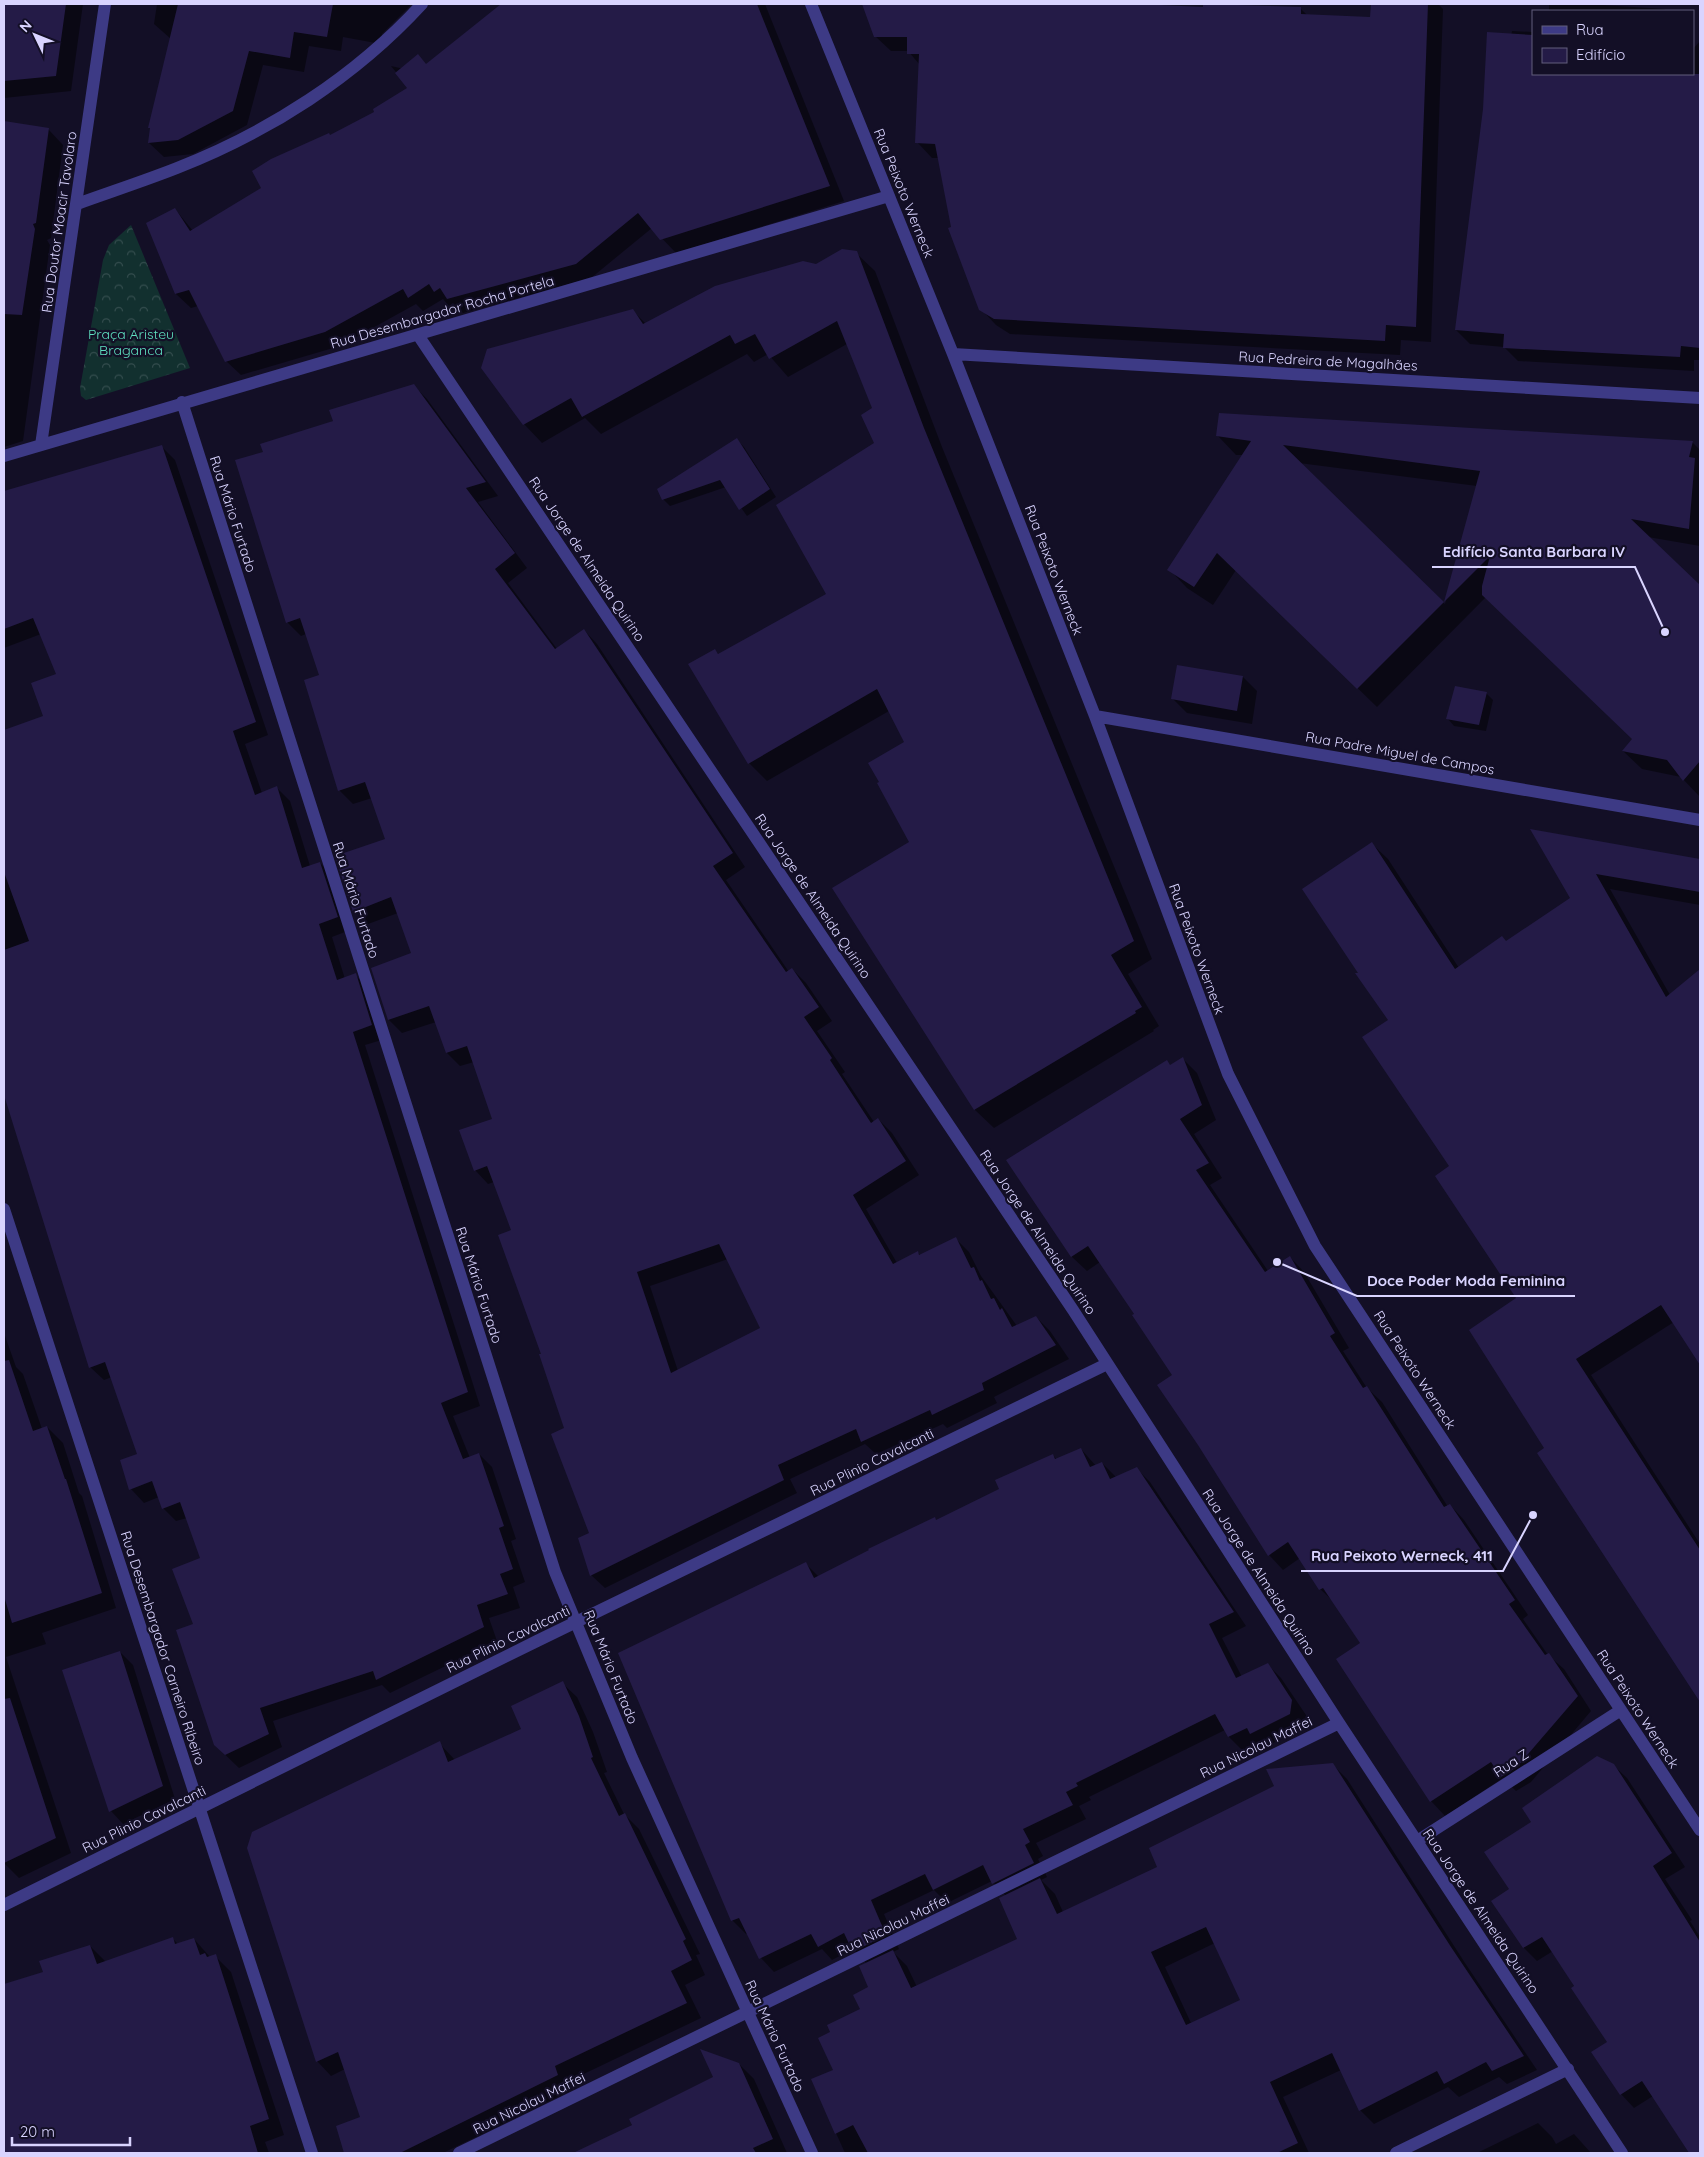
<svg xmlns="http://www.w3.org/2000/svg" width="1704" height="2157" viewBox="0 0 1704 2157" font-family="Quicksand,sans-serif">
  <style>
    .forest { fill: url(#forest-crowns) }
    .shadow { fill: #0007; fill-rule: evenodd }
    .building { fill: #241b47; fill-rule: evenodd }
    .lines { fill: none; stroke-linecap: round; stroke-linejoin: round }
    .minor { stroke: #3d3a85; stroke-width: 12 }
    .labels { text-anchor: middle; dominant-baseline: central; stroke-width: 4.5; stroke-linejoin: round; paint-order: stroke }
    .street-label { font-size: 14px; fill: #d9d4ff; stroke: #130f26 }
    .park-label { font-size: 14px; fill: #5fe0c0; stroke: #130f26 }
    .leader { fill: none; stroke: #d9d4ff; stroke-width: 2 }
    .callout-dot { fill: #d9d4ff; stroke: #130f26; stroke-width: 2 }
    .callout-label { font-size: 15px; text-anchor: middle; font-weight: bold; fill: #d9d4ff; stroke: #130f26; stroke-width: 4.5; stroke-linejoin: round; paint-order: stroke }
  </style>
  <defs>
    <pattern id="forest-crowns" width="20" height="18" patternUnits="userSpaceOnUse" patternTransform="scale(1.25)"><rect width="20" height="18" fill="#12302f"/><path d="M2 6a3 3 0 1 1 6 0M12 15a3 3 0 1 1 6 0" fill="none" stroke="#344d4e"/></pattern>
  </defs>
  <rect width="100%" height="100%" fill="#130f26"/>
  <path class="forest" d="M131,225L190,368L86,400L81,396L80,388L103,260L109,245Z"/>
  <path class="shadow" d="M4,4H83L71,91L4,98Z
    M157,4H412L382,34L381,44L343,37L341,51L309,46L304,72L263,65L247,125L193,154L164,157L149,143L171,39L154,24Z
    M503,4H765L844,201L676,253L652,228L591,278L463,313L453,303L449,306L443,299L423,311L416,304L340,346L241,375L226,361L198,306L191,308L176,294L148,223L175,209L193,231L262,188L330,136L376,113L409,88L391,66L449,79L461,37Z
    M863,4H1127L1204,9L1300,8L1307,15L1371,18L1372,4H1438L1443,9L1431,342L1401,340L1400,355L1010,334L996,325L981,309L953,228L939,158H932L917,142L920,65L908,51H891L875,36Z
    M1549,4H1587L1664,9L1667,11H1549Z
    M1512,31L1533,32V74H1693V49L1700,41V139L1544,132L1542,175L1700,185V360H1694V371L1518,361L1504,347L1470,344L1456,330Z
    M4,123L48,129L63,145L51,238L47,240L50,245L23,441L4,447Z
    M856,253L875,271L942,447L1152,959L1128,974L1159,1026L1153,1030L1154,1031L994,1128L975,1110L834,888L910,843L905,743L889,711L767,781L749,763L715,650L719,655L828,594L876,444L874,409L847,344L788,377L768,354L754,362L747,354L601,434L585,418L542,443L524,424L633,311L646,324Z
    M413,385L427,399L498,496L478,502L527,568L508,583L557,649L584,630L597,644L745,867L726,880L789,972L792,969L806,983L832,1021L817,1031L845,1072L842,1074L874,1122L878,1119L892,1133L919,1175L866,1209L897,1263L917,1252L921,1256L956,1239L969,1252L981,1276L1017,1326L1036,1317L1050,1331L1069,1359L994,1397L997,1403L947,1428L943,1424L876,1454L865,1444L790,1479L797,1493L605,1588L591,1575V1534L566,1428L543,1354L512,1231L494,1182L488,1184L475,1170L493,1119L474,1062L460,1066L447,1053L436,1022L402,1033L389,1020L412,954L398,913L368,924L354,911L386,840L372,798L353,804L340,791L305,681L321,676L306,634L301,636L287,622L264,452ZM728,1259L761,1329L678,1371L650,1286Z
    M1218,436L1692,442L1700,450V546L1648,537L1700,587V797L1681,777L1642,769L1623,751L1634,739L1486,597L1377,707L1236,570L1213,605L1187,588L1169,569L1243,455H1236ZM1299,463L1477,486L1445,604Z
    M737,440L744,447L776,497L747,516L726,487L670,506L663,499Z
    M162,447L175,460L268,735L245,744L262,793L277,788L290,801L310,866L320,863L333,876L350,930L332,937L345,979L355,975L369,988L385,1039L365,1045L480,1406L453,1416L470,1458L479,1454L492,1467L516,1539L511,1541L525,1582L513,1587L520,1608L489,1618L497,1641L390,1693L382,1685L273,1721L282,1747L239,1768L215,1745L194,1625L202,1559L187,1518L176,1521L163,1508L159,1497L144,1503L131,1489L121,1461L139,1455L112,1377L104,1380L90,1367L4,1090V731L44,717L58,675L41,634L4,648V492Z
    M1243,677L1257,691L1252,724L1187,713L1173,699Z
    M1486,693L1493,700L1486,731L1454,726L1448,719Z
    M1532,830L1700,860V905L1610,889L1670,995L1700,970V1026L1675,1003L1700,1047V1362L1674,1322L1591,1375L1700,1544V1694L1690,1684L1518,1299L1451,1166L1390,1020L1360,974L1372,844L1388,859L1459,968L1507,942L1572,899Z
    M1183,1059L1197,1073L1216,1120L1194,1134L1222,1178L1210,1185L1268,1271L1290,1257L1304,1272L1349,1348L1343,1351L1367,1388L1382,1402L1448,1507L1450,1505L1464,1520L1528,1615L1523,1619L1548,1655L1564,1669L1591,1711L1531,1782L1516,1791L1503,1778L1445,1816L1431,1801L1361,1644L1335,1603L1320,1589L1300,1558L1283,1570L1269,1555L1174,1375L1100,1262L1087,1271L1072,1257L1008,1160Z
    M4,1333L16,1367L23,1374L42,1429L47,1427L63,1443L79,1493L82,1496L116,1608L42,1633L46,1644L6,1657L71,1853L19,1878L4,1863Z
    M1081,1449L1096,1466L1102,1463L1116,1477L1136,1468L1150,1482L1246,1626L1222,1638L1242,1677L1267,1664L1281,1678L1306,1715L1304,1728L1265,1747L1260,1742L1242,1750L1229,1737L1225,1730L1089,1797L1091,1800L1079,1806L1086,1819L1036,1843L1043,1856L1038,1859L1047,1877L1041,1880L1055,1894L1063,1912L1159,1867L1332,1764L1347,1779L1465,1963L1537,2070L1507,2084L1499,2077L1459,2097L1448,2087L1374,2124L1360,2110L1341,2070L1283,2097L1309,2153H845L812,2080L834,2070L832,2033L862,2010L870,1987L867,1964L853,1949L832,1960L822,1949L774,1972L761,1958L748,1933L746,1934L732,1920L806,1564L819,1577L1001,1490L1053,1455L1057,1460ZM992,1881L1006,1896L1019,1940L917,1987L907,1966L893,1952L899,1949L884,1914L934,1890L947,1903ZM1215,1943L1242,2000L1191,2023L1165,1967Z
    M120,1652L133,1665L175,1799L123,1824L111,1811L63,1671Z
    M562,1683L577,1697L593,1732L607,1772L604,1773L624,1814L639,1829L700,1954L696,1955L705,1975L685,1985L701,2018L569,2081L572,2090L443,2153H346L338,2127L361,2118L345,2069L331,2076L317,2061L439,1743L455,1760L523,1730Z
    M1613,1765L1627,1778L1685,1867L1665,1879L1692,1920L1690,1921L1700,1937V2153H1689L1653,2096L1634,2108L1621,2094L1608,2043L1553,1951L1537,1961L1524,1948L1511,1890L1533,1822Z
    M173,1939L178,1944L194,1939L210,1957L215,1956L231,1972L284,2135L265,2142L269,2153H4V1986L44,1973L90,1946L106,1962Z
    M739,2064L754,2079L787,2153H620L614,2135Z
    M1538,2123L1552,2137L1556,2144L1574,2134L1591,2153H1477Z"/>
  <path class="building" d="M4,4H66L56,76L4,81Z
    M178,4H333L327,37L294,32L290,58L249,51L233,111L178,140L148,143L150,128H148Z
    M501,4H757L830,186L660,240L638,213L576,264L447,299L440,288L434,292L429,284L408,298L403,289L325,332L225,362L189,290L175,294L146,223L175,208L190,231L261,188L252,171L271,159L329,133L330,135L374,112L373,109L407,88L395,73L418,54L426,64Z
    M862,4H1139L1203,7V4L1301,7V14L1370,17L1371,4H1428L1416,327L1386,325L1385,341L994,319L979,310L948,228L951,227L935,144L915,143L919,54H907V37H874Z
    M1487,32L1533,35V74H1700V348L1681,346L1680,357L1503,348L1504,334L1455,330L1483,109Z
    M4,121L49,128L36,223L33,224L35,229L22,315L4,314Z
    M842,249L857,251L924,428L1134,941L1111,955L1142,1007L1135,1011L1136,1013L974,1110L832,888L909,842L877,783L879,782L868,763L904,742L877,689L748,764L688,664L715,649L718,654L826,594L776,505L874,443L861,415L872,408L837,321L769,359L755,334L735,344L730,335L582,417L571,398L523,425L481,368L487,349L633,309L643,324L715,286L803,261L816,264Z
    M414,384L486,482L466,488L515,553L495,569L555,649L584,629L733,853L713,866L786,972L792,968L819,1007L804,1017L832,1058L830,1060L871,1123L878,1118L906,1161L853,1195L893,1264L918,1251L919,1255L956,1237L971,1268L974,1267L980,1281L982,1280L991,1299L994,1298L1000,1310L1002,1308L1012,1327L1036,1316L1056,1345L982,1383L984,1390L932,1415L930,1410L861,1442L856,1429L778,1465L784,1480L590,1576L578,1538L589,1533L551,1434L564,1428L539,1354H541L498,1235L511,1230L487,1166L474,1171L459,1130L492,1119L467,1046L446,1053L429,1006L388,1020L371,968L411,953L391,897L353,912L335,856L385,839L365,782L338,791L304,680L319,675L300,618L286,623L235,460L263,452L260,444L333,421L329,410ZM719,1244L760,1328L671,1373L637,1272Z
    M1219,413L1693,441L1689,457L1695,458L1689,529L1631,519L1700,585V761L1683,781L1667,760L1622,751L1632,739L1482,595V586L1490,556L1357,689L1217,553L1194,587L1167,570L1251,441L1216,436ZM1283,445L1480,471L1444,602Z
    M737,438L770,489L739,510L720,480L662,500L657,489Z
    M162,445L256,722L233,731L255,795L277,786L302,868L320,862L338,917L319,924L337,980L356,973L372,1025L353,1032L468,1392L441,1403L463,1459L479,1453L504,1526L499,1528L513,1569L500,1574L508,1594L477,1605L484,1627L376,1680L373,1671L260,1708L269,1734L225,1755L214,1745L176,1630L193,1624L172,1569L200,1558L180,1502L162,1509L152,1481L129,1490L120,1460L137,1454L105,1362L89,1368L4,1095V950L29,941L4,872V730L43,716L31,683L56,674L33,618L4,629V491Z
    M1177,665L1243,676L1237,711L1171,699Z
    M1455,686L1487,692L1479,725L1446,719Z
    M1530,829L1700,859V892L1596,874L1666,997L1700,969V1365L1661,1305L1576,1359L1700,1550V1702L1537,1453L1544,1448L1469,1330L1516,1298L1435,1176L1449,1166L1362,1037L1388,1020L1355,973H1358L1302,889L1372,842L1455,969L1502,936L1506,941L1570,898Z
    M1183,1057L1202,1105L1180,1119L1209,1163L1196,1170L1265,1272L1290,1256L1335,1333L1330,1336L1363,1388L1367,1386L1444,1507L1450,1504L1515,1600L1509,1604L1545,1655L1549,1653L1578,1696L1517,1767L1501,1777L1491,1762L1430,1802L1336,1659L1360,1643L1323,1588L1319,1590L1288,1542L1268,1556L1198,1445L1157,1385L1172,1375L1132,1315L1134,1314L1088,1246L1071,1257L1006,1160L1167,1060L1170,1065Z
    M9,1360L33,1431L47,1426L65,1479H66L102,1593L12,1623L4,1596V1361Z
    M1081,1448L1090,1467L1102,1462L1110,1479L1137,1467L1234,1612L1209,1624L1236,1678L1268,1663L1292,1700L1290,1714L1250,1734L1247,1728L1228,1737L1215,1714L1076,1783L1078,1786L1066,1792L1073,1805L1023,1829L1030,1842L1025,1845L1034,1863L992,1884L983,1865L933,1890L925,1874L871,1900L886,1935L853,1952L844,1933L818,1947L811,1934L759,1959L739,1918L731,1921L618,1653L806,1562L814,1578L869,1550L868,1549L935,1517L936,1520L999,1489L995,1480L1053,1454L1055,1459Z
    M120,1651L163,1786L109,1812L62,1670Z
    M563,1681L579,1716L593,1757L591,1758L619,1816L625,1813L686,1939L683,1941L692,1960L671,1971L687,2003L555,2066L558,2075L400,2153H344L336,2126L360,2117L338,2052L316,2062L247,1848L252,1832L440,1741L448,1762L521,1729L511,1706Z
    M10,1698L56,1838L4,1863V1699Z
    M1597,1756L1614,1764L1672,1853L1653,1866L1700,1942V2153H1689L1642,2081L1620,2095L1591,2052L1607,2042L1571,1988L1574,1986L1542,1937L1523,1948L1491,1901L1509,1889L1484,1852L1531,1822L1522,1808Z
    M1333,1763L1451,1947L1524,2056L1492,2071L1486,2062L1444,2084L1437,2071L1359,2111L1332,2053L1270,2082L1298,2143L1277,2153H868L853,2125L835,2134L811,2079L833,2070L818,2038L830,2032L827,2025L860,2009L853,1995L868,1987L859,1966L893,1950L911,1988L1017,1939L999,1898L1040,1878L1057,1914L1157,1867L1149,1848L1274,1786L1266,1769ZM1206,1927L1240,2000L1186,2025L1151,1952Z
    M173,1937L175,1944L194,1938L200,1955L205,1953L207,1957L216,1954L269,2119L250,2126L258,2153H4V1984L43,1972L39,1961L90,1945L97,1964Z
    M700,2049L739,2063L773,2139L753,2148L756,2153H573L632,2125L629,2119L713,2077Z"/>
  <g class="lines">
    <path class="minor" d="M811,4L953,354L1095,716L1228,1074L1315,1246L1700,1830
      M77,204C110,192 144,181 177,168C269,132 355,77 422,4
      M418,335L1073,1310L1339,1723L1622,2153
      M953,354L1700,398
      M182,402L555,1572L632,1758L812,2153
      M41,445L105,4
      M4,456L889,196
      M1095,716L1700,820
      M4,1209L312,2153
      M1417,1841L1621,1710
      M4,1905L537,1641L1107,1364
      M459,2153L1339,1723
      M1396,2153L1568,2069"/>
  </g>
  <g class="labels">
    <g class="street-label">
      <text transform="translate(904 193) rotate(68)">Rua Peixoto Werneck</text>
      <text transform="translate(59 222) rotate(-82)">Rua Doutor Moacir Tavolaro</text>
      <text transform="translate(442 312) rotate(-16)">Rua Desembargador Rocha Portela</text>
      <text transform="translate(1328 361) rotate(3)">Rua Pedreira de Magalhães</text>
      <text transform="translate(233 514) rotate(72)">Rua Mário Furtado</text>
      <text transform="translate(587 559) rotate(56)">Rua Jorge de Almeida Quirino</text>
      <text transform="translate(1054 570) rotate(69)">Rua Peixoto Werneck</text>
      <text transform="translate(1400 753) rotate(10)">Rua Padre Miguel de Campos</text>
      <text transform="translate(813 896) rotate(56)">Rua Jorge de Almeida Quirino</text>
      <text transform="translate(356 900) rotate(72)">Rua Mário Furtado</text>
      <text transform="translate(1197 949) rotate(70)">Rua Peixoto Werneck</text>
      <text transform="translate(1038 1232) rotate(56)">Rua Jorge de Almeida Quirino</text>
      <text transform="translate(479 1285) rotate(72)">Rua Mário Furtado</text>
      <text transform="translate(1415 1370) rotate(57)">Rua Peixoto Werneck</text>
      <text transform="translate(872 1462) rotate(-26)">Rua Plinio Cavalcanti</text>
      <text transform="translate(1259 1572) rotate(57)">Rua Jorge de Almeida Quirino</text>
      <text transform="translate(508 1639) rotate(-26)">Rua Plinio Cavalcanti</text>
      <text transform="translate(163 1648) rotate(72)">Rua Desembargador Carneiro Ribeiro</text>
      <text transform="translate(611 1667) rotate(68)">Rua Mário Furtado</text>
      <text transform="translate(1638 1709) rotate(57)">Rua Peixoto Werneck</text>
      <text transform="translate(1256 1747) rotate(-26)">Rua Nicolau Maffei</text>
      <text transform="translate(1511 1763) rotate(-33)">Rua Z</text>
      <text transform="translate(144 1819) rotate(-26)">Rua Plinio Cavalcanti</text>
      <text transform="translate(1481 1911) rotate(56)">Rua Jorge de Almeida Quirino</text>
      <text transform="translate(893 1925) rotate(-26)">Rua Nicolau Maffei</text>
      <text transform="translate(775 2036) rotate(65)">Rua Mário Furtado</text>
      <text transform="translate(529 2103) rotate(-26)">Rua Nicolau Maffei</text>
    </g>
    <g class="park-label">
      <text x="131" y="334">Praça Aristeu<tspan x="131" dy="16">Braganca</tspan></text>
    </g>
  </g>
  <path class="leader" d="M1665 632L1635 567H1432M1277 1262L1357 1296H1575M1533 1515L1503 1571H1301"/>
  <g class="callout-dot">
    <circle cx="1665" cy="632" r="5"/>
    <circle cx="1277" cy="1262" r="5"/>
    <circle cx="1533" cy="1515" r="5"/>
  </g>
  <g class="callout-label">
    <text x="1534" y="557">Edifício Santa Barbara IV</text>
    <text x="1466" y="1286">Doce Poder Moda Feminina</text>
    <text x="1402" y="1561">Rua Peixoto Werneck, 411</text>
  </g>
  <rect width="1704" height="2157" fill="none" stroke="#d9d4ff" stroke-width="10"/>
  <rect x="1532" y="10" width="162" height="65" fill="#130f26" stroke="#625e7d"/>
  <rect x="1542" y="26" width="25" height="8" fill="#3d3a85" stroke="#625e7d"/>
  <text x="1576" y="35" font-size="15" fill="#d9d4ff">Rua</text>
  <rect x="1542" y="48" width="25" height="15" fill="#241b47" stroke="#625e7d"/>
  <text x="1576" y="60" font-size="15" fill="#d9d4ff">Edifício</text>
  <g transform="translate(35 35) rotate(313)" stroke="#130f26" stroke-width="4" paint-order="stroke">
  <path d="M0-4L9 19L0 12L-9 19Z" fill="#d9d4ff"/>
  <text y="-8" font-size="14" font-weight="bold" text-anchor="middle" fill="#d9d4ff">N</text>
  </g>
  <path d="M12 2137v8h118v-8" fill="none" stroke="#d9d4ff" stroke-width="2.5"/>
  <text x="20" y="2137" font-size="15" fill="#d9d4ff" stroke="#130f26" stroke-width="4" paint-order="stroke">20 m</text>
</svg>
